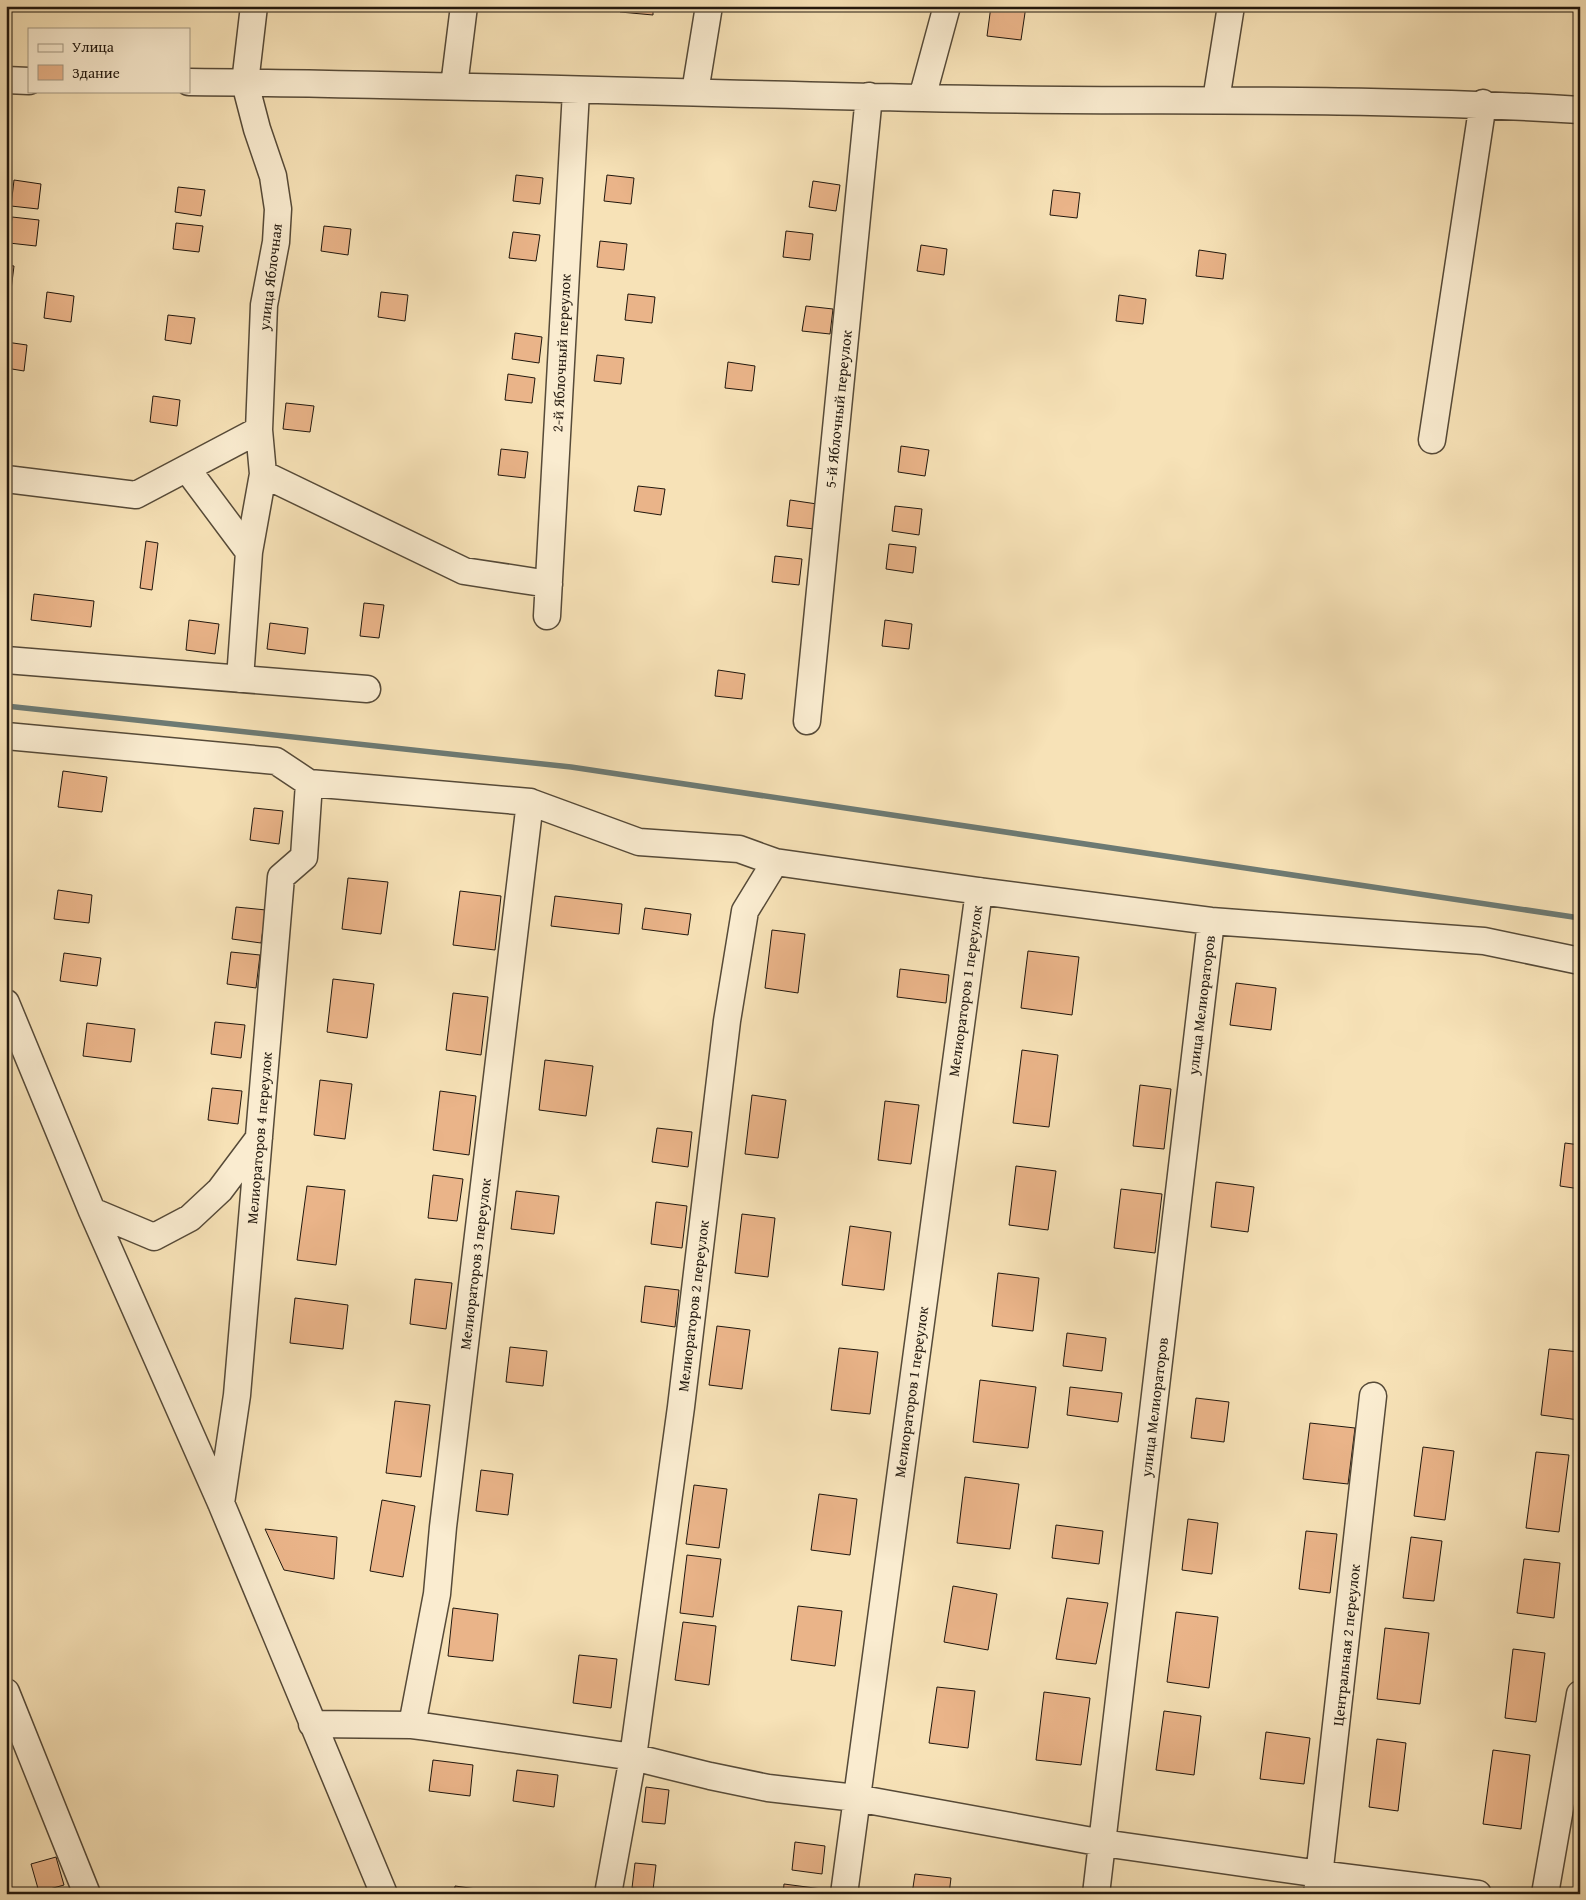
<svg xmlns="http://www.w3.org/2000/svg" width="1586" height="1900" viewBox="0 0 1586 1900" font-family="'Gentium Book Plus',serif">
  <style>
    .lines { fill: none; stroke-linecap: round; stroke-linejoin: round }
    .stream { stroke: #6d7a73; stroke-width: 5.5 }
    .building { fill: #eab489; stroke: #21170d }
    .minor-casing { stroke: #564a38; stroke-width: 29 }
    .minor { stroke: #faecd0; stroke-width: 26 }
    .labels { text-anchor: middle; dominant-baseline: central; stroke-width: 5; stroke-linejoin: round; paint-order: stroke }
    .street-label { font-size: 15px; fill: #21170d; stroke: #faecd0 }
  </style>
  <rect width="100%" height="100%" fill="#f7e2b7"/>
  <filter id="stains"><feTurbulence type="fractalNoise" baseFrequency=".004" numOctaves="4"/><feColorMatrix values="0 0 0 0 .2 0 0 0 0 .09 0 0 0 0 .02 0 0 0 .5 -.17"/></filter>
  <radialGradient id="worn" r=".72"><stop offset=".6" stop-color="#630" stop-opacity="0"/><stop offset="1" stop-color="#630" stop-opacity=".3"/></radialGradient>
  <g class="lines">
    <path class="stream" d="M6,706L571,767L1580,918"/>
  </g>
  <path class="building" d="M621,6H653V15L620,12Z
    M991,6H1026L1021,40L987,36Z
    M516,175L543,178L540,204L513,201Z
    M607,175L634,178L631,204L604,201Z
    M14,180L41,184L38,209L11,206Z
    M813,181L840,185L836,211L809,207Z
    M178,187L205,190L201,216L175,212Z
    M1053,190L1080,193L1077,218L1050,215Z
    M12,217L39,220L36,246L9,243Z
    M176,223L203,226L199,252L173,249Z
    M324,226L351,229L348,255L321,251Z
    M786,231L813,234L810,260L783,257Z
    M513,232L540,235L536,261L509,258Z
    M600,241L627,244L624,270L597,267Z
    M921,245L947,249L944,275L917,271Z
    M1199,250L1226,254L1223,279L1196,276Z
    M6,265L14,266L8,314H6Z
    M47,292L74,296L71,322L44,318Z
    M381,292L408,295L405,321L378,317Z
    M628,294L655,297L652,323L625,320Z
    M1119,295L1146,299L1143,324L1116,321Z
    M806,306L833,309L830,334L802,331Z
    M168,315L195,318L191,344L165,340Z
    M515,333L542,337L539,363L512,359Z
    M6,342L27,345L24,371L6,368Z
    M597,355L624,358L621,384L594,381Z
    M728,362L755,366L752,391L725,388Z
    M508,374L535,378L532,403L505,400Z
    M153,396L180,400L177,426L150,422Z
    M286,403L314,406L310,432L283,429Z
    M901,446L929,450L925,476L898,472Z
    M501,449L528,452L525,478L498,475Z
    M638,486L665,489L661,515L634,511Z
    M790,500L817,504L814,529L787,526Z
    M895,506L922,509L919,535L892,531Z
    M146,541L158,543L152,590L140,588Z
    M889,544L916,547L913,573L886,569Z
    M775,556L802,559L799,585L772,582Z
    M34,594L94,601L91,627L31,620Z
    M364,603L384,605L379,638L360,636Z
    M189,620L219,624L215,654L186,650Z
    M885,620L912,624L909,649L882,646Z
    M270,623L308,628L305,654L267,649Z
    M718,670L745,674L742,699L715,696Z
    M63,771L107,777L102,812L58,807Z
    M254,808L283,811L279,844L250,840Z
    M348,878L388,882L381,934L342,929Z
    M58,890L92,895L89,923L54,919Z
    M460,891L501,896L495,950L453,945Z
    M555,896L622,904L619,934L551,926Z
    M236,907L266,910L261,943L232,939Z
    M645,908L691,914L688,935L642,929Z
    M772,930L805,934L798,993L765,988Z
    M1028,951L1079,957L1072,1015L1021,1008Z
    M231,952L260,955L256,988L227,984Z
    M64,953L101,958L97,986L60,981Z
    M900,969L949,975L946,1003L897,997Z
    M333,979L374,984L367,1038L327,1032Z
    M1236,983L1276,988L1271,1030L1230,1025Z
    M453,993L488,997L481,1055L446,1050Z
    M215,1022L245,1025L241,1058L211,1054Z
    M87,1023L135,1029L131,1062L83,1056Z
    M1022,1050L1058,1055L1049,1127L1013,1123Z
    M545,1060L593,1066L586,1116L539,1110Z
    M320,1080L352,1084L345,1139L314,1135Z
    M1140,1085L1171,1089L1164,1149L1133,1146Z
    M212,1088L242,1091L238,1124L208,1120Z
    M440,1091L476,1096L469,1155L433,1150Z
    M752,1095L786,1100L778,1158L745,1154Z
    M885,1101L919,1105L911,1164L878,1160Z
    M657,1128L692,1132L688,1167L652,1162Z
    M1565,1143L1580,1145V1189L1560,1186Z
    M1016,1166L1056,1171L1048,1230L1009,1225Z
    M433,1175L463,1179L457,1221L428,1218Z
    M1216,1182L1254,1187L1248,1232L1211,1227Z
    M307,1186L345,1190L336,1265L297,1260Z
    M1121,1189L1162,1194L1155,1253L1114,1248Z
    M516,1191L559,1196L554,1234L511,1229Z
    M656,1202L687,1206L682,1248L651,1244Z
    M742,1214L775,1218L768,1277L735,1273Z
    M850,1226L891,1232L884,1290L842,1285Z
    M998,1273L1039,1278L1033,1331L992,1326Z
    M415,1279L452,1283L446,1329L410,1324Z
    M645,1286L679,1290L675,1327L641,1322Z
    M295,1298L348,1305L343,1349L290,1343Z
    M717,1326L750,1330L742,1389L709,1385Z
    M1067,1333L1106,1338L1102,1371L1063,1366Z
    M510,1347L547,1351L543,1386L506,1382Z
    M839,1348L878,1352L870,1414L831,1410Z
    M1549,1349L1580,1352L1579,1420L1541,1415Z
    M980,1380L1036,1387L1028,1448L973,1442Z
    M1070,1387L1122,1393L1118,1422L1067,1415Z
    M1196,1398L1229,1402L1224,1442L1191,1438Z
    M395,1401L430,1405L421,1477L386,1473Z
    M1310,1423L1355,1428L1348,1484L1303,1479Z
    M1423,1447L1454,1451L1445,1520L1414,1516Z
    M1536,1452L1569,1455L1559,1532L1526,1528Z
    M481,1470L513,1474L508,1515L476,1511Z
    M965,1477L1019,1484L1010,1549L957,1543Z
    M694,1485L727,1489L719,1548L686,1544Z
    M819,1494L857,1499L850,1555L811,1550Z
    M382,1500L415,1506L403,1577L370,1571Z
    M1188,1519L1218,1523L1212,1574L1182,1570Z
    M1056,1525L1103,1531L1099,1564L1052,1558Z
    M265,1529L337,1537L334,1579L284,1570Z
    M1306,1531L1337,1534L1330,1593L1299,1589Z
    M1411,1537L1442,1541L1434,1601L1403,1598Z
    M687,1555L721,1559L713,1617L680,1613Z
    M1524,1559L1560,1563L1554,1618L1517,1613Z
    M953,1586L997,1594L988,1650L944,1642Z
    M1067,1598L1108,1603L1096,1664L1056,1659Z
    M798,1606L842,1611L835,1666L791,1660Z
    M453,1608L498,1614L493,1661L448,1656Z
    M1176,1612L1218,1617L1209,1688L1167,1682Z
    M683,1622L716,1626L709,1685L675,1680Z
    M1385,1628L1429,1633L1420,1704L1377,1699Z
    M1513,1649L1545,1653L1536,1722L1505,1718Z
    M579,1655L617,1659L611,1708L573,1703Z
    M937,1687L975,1691L968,1748L929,1743Z
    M1044,1692L1090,1698L1081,1765L1036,1760Z
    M1164,1711L1201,1716L1194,1775L1156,1770Z
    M1266,1732L1310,1738L1304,1784L1260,1779Z
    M1377,1739L1406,1743L1398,1811L1369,1807Z
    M1493,1750L1530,1755L1521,1829L1483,1824Z
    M433,1760L473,1765L470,1796L429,1791Z
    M517,1770L558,1775L554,1807L513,1801Z
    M646,1787L669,1790L665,1824L642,1822Z
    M795,1842L825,1846L822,1874L792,1870Z
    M56,1857L64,1885L39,1892L31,1864Z
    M635,1863L656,1865L653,1890L632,1888Z
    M915,1874L951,1878L949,1894H912Z
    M784,1884L822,1889V1894H783Z
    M455,1886L506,1893V1894H454Z"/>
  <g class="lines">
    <defs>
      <path id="minor" d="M6,80L29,81
        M189,82C433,84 678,93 923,98C1142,103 1361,96 1580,110
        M454,86L464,6
        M695,92L709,6
        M922,98L947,6
        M1216,100L1231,6
        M1432,440L1483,103
        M187,469L249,552L240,679
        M263,474L464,571L549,584
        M6,479L136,495L259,430
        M249,552L263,474L259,430L264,305L276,242L278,209L273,176L257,129L245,83L254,6
        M547,616L576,91
        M6,660L367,689
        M807,721L869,96
        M6,736L276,761L309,783L530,802L639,842L739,849L775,862L979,891L1211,921L1484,941L1580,961
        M6,1003L92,1211L221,1503L384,1894
        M92,1211L154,1237L190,1218L220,1190L259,1138
        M221,1503L237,1395L281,877L304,857L309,783
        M6,1692L87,1894
        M312,1724L412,1725L428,1727L633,1757L710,1776L768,1788L856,1798L1103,1843L1320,1874L1478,1894
        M412,1725L437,1594L443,1527L530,802
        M608,1894L633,1757L681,1407L727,1021L745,911L775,862
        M844,1894L979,891
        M1096,1894L1211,921
        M1317,1894L1373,1396
        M1545,1894L1580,1694"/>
    </defs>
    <use href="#minor" class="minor-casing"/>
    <use href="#minor" class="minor"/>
  </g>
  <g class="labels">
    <g class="street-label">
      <text transform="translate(270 277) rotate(-83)">улица Яблочная</text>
      <text transform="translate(561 353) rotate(-87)">2-й Яблочный переулок</text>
      <text transform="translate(838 409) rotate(-84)">5-й Яблочный переулок</text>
      <text transform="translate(965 991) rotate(-82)">Мелиораторов 1 переулок</text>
      <text transform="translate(1201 1005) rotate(-83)">улица Мелиораторов</text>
      <text transform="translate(259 1138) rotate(-85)">Мелиораторов 4 переулок</text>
      <text transform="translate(475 1264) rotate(-83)">Мелиораторов 3 переулок</text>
      <text transform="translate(693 1306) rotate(-83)">Мелиораторов 2 переулок</text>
      <text transform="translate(911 1392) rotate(-82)">Мелиораторов 1 переулок</text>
      <text transform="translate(1154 1407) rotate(-83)">улица Мелиораторов</text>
      <text transform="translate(1346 1645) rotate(-84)">Центральная 2 переулок</text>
    </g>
  </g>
  <rect width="1586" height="1900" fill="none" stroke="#f7e2b7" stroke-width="25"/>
  <rect x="8" y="8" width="1571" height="1885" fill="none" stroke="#21170d" stroke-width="2.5"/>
  <rect x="12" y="12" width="1561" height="1875" fill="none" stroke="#21170d"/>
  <rect x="28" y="28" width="162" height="65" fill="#faecd0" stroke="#a39782"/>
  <rect x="38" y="44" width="25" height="8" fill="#faecd0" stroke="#a39782"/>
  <text x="72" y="52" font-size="15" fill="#21170d">Улица</text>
  <rect x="38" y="65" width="25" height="15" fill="#eab489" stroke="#a39782"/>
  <text x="72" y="78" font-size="15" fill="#21170d">Здание</text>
  <rect width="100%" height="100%" filter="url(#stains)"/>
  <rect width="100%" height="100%" fill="url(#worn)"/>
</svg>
